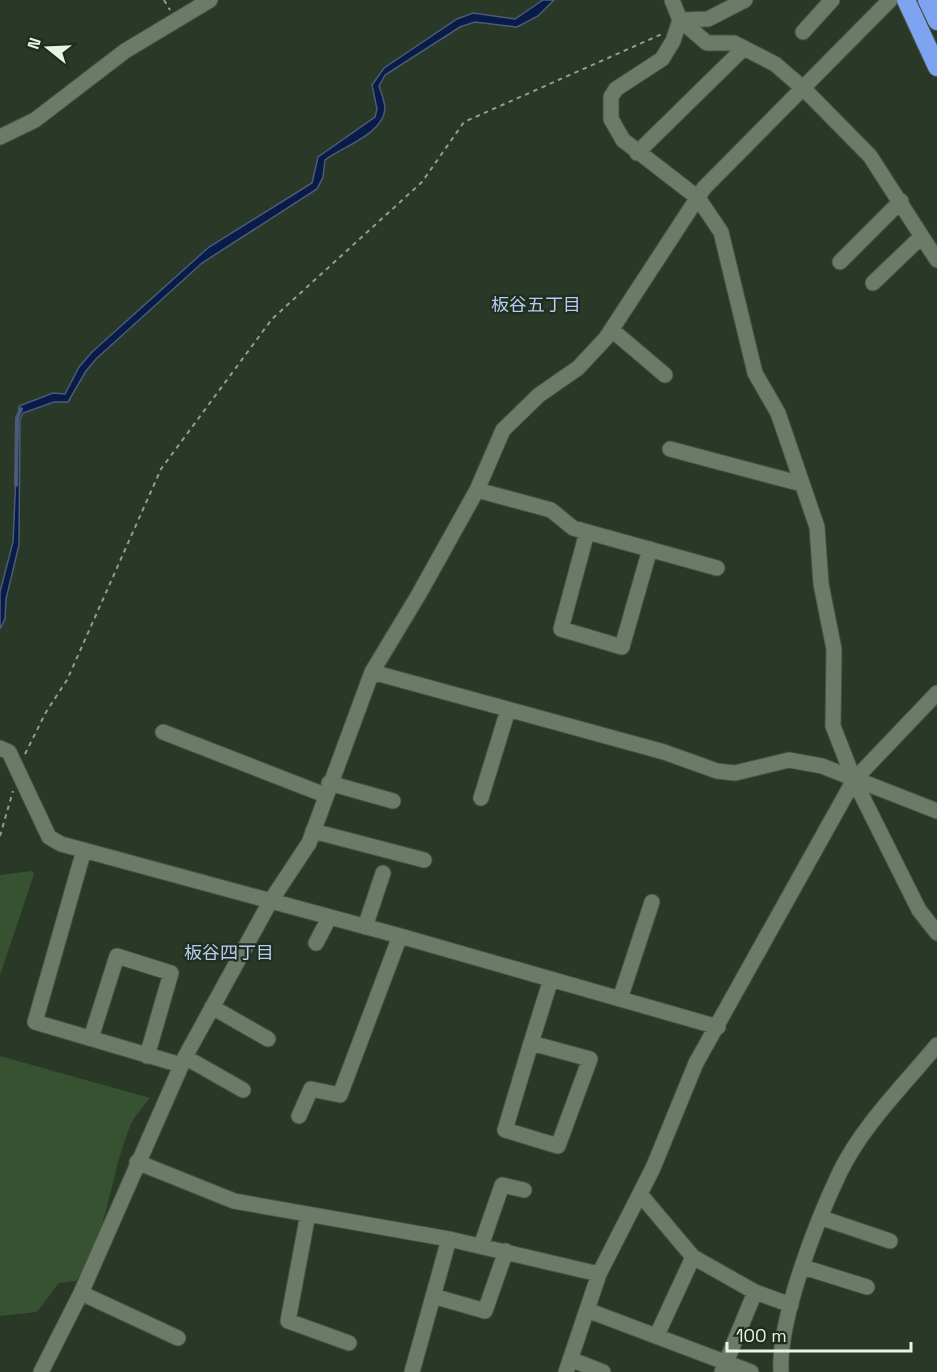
<svg xmlns="http://www.w3.org/2000/svg" width="937" height="1372" viewBox="0 0 937 1372" font-family="'Space Grotesk','Noto Sans JP',sans-serif">
  <style>
    .green { fill: #375230 }
    .water { fill: #091b48; stroke: #4c5c78; stroke-width: 1.5 }
    .lines { fill: none; stroke-linecap: round; stroke-linejoin: round }
    .stream { stroke: #4c5c78; stroke-width: 4 }
    .minor-casing { stroke: #465244; stroke-width: 17 }
    .highway-casing { stroke: #465244; stroke-width: 20 }
    .path { stroke: #929e90; stroke-width: 2; stroke-dasharray: 4.5 4.5; stroke-linecap: butt }
    .minor { stroke: #6c7b68; stroke-width: 15 }
    .highway { stroke: #7ea4f1; stroke-width: 18 }
    .labels { text-anchor: middle; dominant-baseline: central; stroke-width: 4.5; stroke-linejoin: round; paint-order: stroke }
    .neighbourhood-label { font-size: 18px; fill: #b7cbf3; stroke: #202e1d }
  </style>
  <rect width="100%" height="100%" fill="#2a3827"/>
  <path class="green" d="M32,871L34,874L0,975V875Z
    M0,1056L150,1098C144,1106 135,1115 131,1124C109,1176 109,1234 76,1281L59,1283L37,1312L0,1316Z"/>
  <path class="water" d="M543,0H554L538,16L517,27L475,22L460,27L385,75L379,86C381,92 385,102 385,109C383,134 342,147 325,160L323,177L317,189L202,263L96,359L86,371L68,402H54L23,413L20,420L19,545L6,599L5,619L0,629V592L13,542L19,406L53,393L65,394L79,367L92,352L209,247L312,183L318,157L375,117L377,109L372,85L384,68L457,19L473,13L515,19Z"/>
  <g class="lines">
    <path class="stream" d="M16,485L17,418L21,409"/>
    <defs>
      <path id="minor" d="M672,0L680,20L707,43H734L775,64L804,89L870,156L937,260
        M680,20L673,41L662,59L616,89L611,97V119L623,140L698,198L721,232L755,373L778,413L817,527L821,584L834,649L833,726L854,780L919,910L937,933
        M680,20L708,19L745,0
        M803,32L832,0
        M0,137L35,120L125,51L210,0
        M637,153L743,49
        M840,262L901,201
        M873,283L921,237
        M612,330L665,375
        M670,449L802,484
        M477,490L551,510L573,528L717,568
        M587,532L561,629L622,647L650,549
        M372,672L664,752L717,771L735,773L789,760L822,766L937,811
        M163,732L325,795
        M0,748L9,752L49,837L61,844L400,936L718,1027
        M329,783L393,801
        M481,798L508,710
        M313,831L424,860
        M84,850L35,1022L181,1065
        M365,927L383,873
        M316,943L329,918
        M620,999L652,902
        M212,1007L268,1039
        M91,1038L117,956L171,973L147,1056
        M531,1043L505,1130L558,1146L590,1059L531,1043L551,979
        M185,1057L243,1090
        M299,1116L311,1089L340,1095L400,936
        M137,1162L234,1201L449,1239L599,1274
        M640,1194L693,1257L755,1292L791,1305
        M308,1214L288,1321L349,1343
        M822,1218L890,1241
        M481,1246L502,1185L524,1190
        M803,1267L867,1287
        M81,1293L178,1338
        M433,1296L485,1311L506,1251
        M587,1310L751,1372
        M657,1335L693,1257
        M570,1359L603,1372
        M41,1372L81,1293L185,1057L270,902L309,843L372,672L419,594L477,490L503,430L539,395L578,368L606,338L704,188L890,0
        M412,1372L449,1239
        M566,1372L599,1274L653,1168L696,1063L854,780L937,693
        M722,1372L755,1292
        M781,1372C778,1319 817,1220 840,1172C863,1125 904,1085 937,1045"/>
      <path id="highway" d="M906,0L937,67
        M927,0L937,21"/>
    </defs>
    <use href="#minor" class="minor-casing"/>
    <use href="#highway" class="highway-casing"/>
    <path class="path" d="M164,0L170,10
      M25,754L46,712L67,680L161,469L272,319L422,182L464,122L662,34
      M0,836L13,791"/>
    <use href="#minor" class="minor"/>
    <use href="#highway" class="highway"/>
  </g>
  <g class="labels">
    <g class="neighbourhood-label">
      <text x="536" y="304">板谷五丁目</text>
      <text x="229" y="952">板谷四丁目</text>
    </g>
  </g>
  <g transform="translate(48 48) rotate(288)" stroke="#202e1d" stroke-width="4.5" paint-order="stroke">
  <path d="M0-4.5L10 22L0 15L-10 22Z" fill="#eaf3e8"/>
  <text y="-9" font-size="16" font-weight="bold" text-anchor="middle" fill="#eaf3e8">N</text>
  </g>
  <path d="M727 1342v9h184v-9" fill="none" stroke="#eaf3e8" stroke-width="3"/>
  <text x="736" y="1342" font-size="18" fill="#eaf3e8" stroke="#202e1d" stroke-width="4.5" paint-order="stroke">100 m</text>
</svg>
